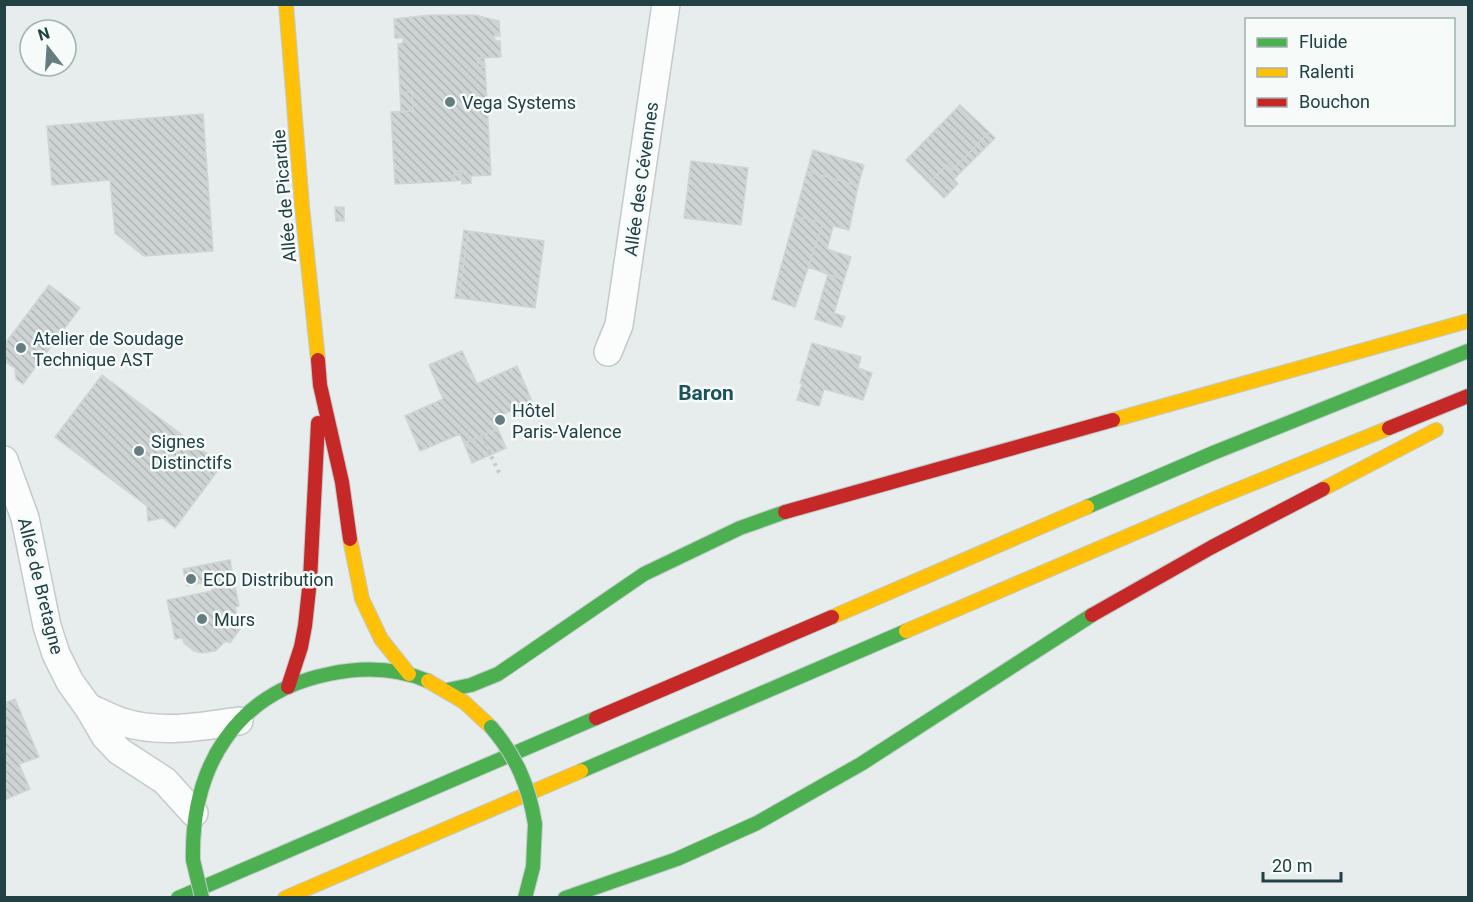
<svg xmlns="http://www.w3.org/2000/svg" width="1473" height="902" viewBox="0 0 1473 902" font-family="Roboto,sans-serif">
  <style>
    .building { fill: url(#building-back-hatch); stroke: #cfd5d5; stroke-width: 1.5 }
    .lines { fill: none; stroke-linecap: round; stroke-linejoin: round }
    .street-casing { stroke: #c4c9c9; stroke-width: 30 }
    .fast-casing { stroke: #c1cbcb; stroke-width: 16 }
    .slow-casing { stroke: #c1cbcb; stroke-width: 16 }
    .jam-casing { stroke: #c1cbcb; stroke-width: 16 }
    .path { stroke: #c2cccc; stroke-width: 4; stroke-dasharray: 3 4.5; stroke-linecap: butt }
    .street { stroke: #fbfcfc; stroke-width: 27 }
    .fast { stroke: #4caf50; stroke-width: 14 }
    .slow { stroke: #ffc107; stroke-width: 14 }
    .jam { stroke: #c62828; stroke-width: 14 }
    .fast-bridge-casing { stroke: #c1cbcb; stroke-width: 16; stroke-linecap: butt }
    .fast-bridge { stroke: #4caf50; stroke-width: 14 }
    .poi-dot { fill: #667d7f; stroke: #f6fbfa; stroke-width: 2 }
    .labels { text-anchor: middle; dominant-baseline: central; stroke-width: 5; stroke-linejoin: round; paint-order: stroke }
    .poi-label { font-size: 18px; fill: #214144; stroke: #f6fbfa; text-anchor: start }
    .street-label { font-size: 18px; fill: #214144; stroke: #f6fbfa }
    .quarter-label { font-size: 21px; font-weight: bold; fill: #1a5359; stroke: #f6fbfa }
  </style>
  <defs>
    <pattern id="building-back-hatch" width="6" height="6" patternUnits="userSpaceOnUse" patternTransform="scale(1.5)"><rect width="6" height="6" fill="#cdd4d3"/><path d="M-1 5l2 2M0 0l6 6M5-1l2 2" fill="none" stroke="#b0b7b6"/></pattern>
  </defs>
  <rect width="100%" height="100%" fill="#e7ecec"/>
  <path class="building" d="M431,15H474L499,21L500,36H494L495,41H500L501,57L477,58L478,68L485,67L491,175L471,176V183L462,184L461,171H454L455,181L395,184L391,112L413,111L412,92L400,93L398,44L403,43V38H395L394,19Z
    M477,58H484L485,67L478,68Z
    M412,92L413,111L401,112L400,93Z
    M960,105L989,132L953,170L947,165L929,183L906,160Z
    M203,114L213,251L144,256L115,233L110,180L52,185L47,126Z
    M989,132L995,138L954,179L958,184L944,198L929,183L947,165L953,170Z
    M813,150L864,165L858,186L807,171Z
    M691,161L748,168L741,225L684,218Z
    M454,171H461L462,180L455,181Z
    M807,171L858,186L849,230L833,226L827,249L851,257L844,280L808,267L823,223L795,216Z
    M335,207H344V221H336Z
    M795,216L823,223L795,307L772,299Z
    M464,230L468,231L459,298H455Z
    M468,231L544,241L535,308L459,298Z
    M828,274L844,280L834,313L845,317L841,327L815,319Z
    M49,285L80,308L23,384L16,379L15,368L4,361V345Z
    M812,343L861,357L858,368L872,373L863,400L824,389L819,406L797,400L802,384L800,383Z
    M462,351L477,384L517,366L532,401L493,419L498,429L464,443L460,434L420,451L405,416L443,399L429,365Z
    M102,375L222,465L175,528L163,518L148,521L147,506L55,437Z
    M498,429L506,448L472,463L464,443Z
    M230,560L233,576L187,586L183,569Z
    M233,576L239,606L235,607L240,629L230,643L226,641L215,651L202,653L194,651L184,643L180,630L173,628L167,600L212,591L210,581Z
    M173,628L180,630L182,638L175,639Z
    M15,699L39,757L19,764L30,789L4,800V703Z"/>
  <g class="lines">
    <defs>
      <path id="street" d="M608,352L619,325L666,4
        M4,460L25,518L47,626L56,654L70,682L88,707L105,736L119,751L165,781L194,813
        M88,707C99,712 110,718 122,722C161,734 200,727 239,721"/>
      <path id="fast" d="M1087,507L1213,453L1468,351
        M447,690L471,685L498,674L644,574L740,528L785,512
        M581,771L906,631
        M193,860C191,769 234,693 329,674C362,667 397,668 428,681
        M178,898L596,718
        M525,898L533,867L535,824
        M565,898L677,859L757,823L861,764L1092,615"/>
      <path id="slow" d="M286,4L302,206L318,360
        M1113,420L1468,321
        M1323,489L1436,430
        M350,539L362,599L381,639L409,674
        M832,617L1087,507
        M906,631L1212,500L1389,428
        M428,681L464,702L491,727
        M285,898L581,771"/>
      <path id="jam" d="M318,360L320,385L342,482L350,539
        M1389,428L1468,396
        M785,512L1113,420
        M1092,615L1212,547L1323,489
        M288,687L301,647L305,626L310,580L318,423
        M596,718L832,617"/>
    </defs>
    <use href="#street" class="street-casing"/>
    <use href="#fast" class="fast-casing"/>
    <use href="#slow" class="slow-casing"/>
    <use href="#jam" class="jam-casing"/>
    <path class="path" d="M482,436L501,477"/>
    <use href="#street" class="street"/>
    <use href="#fast" class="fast"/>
    <use href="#slow" class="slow"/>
    <use href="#jam" class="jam"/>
    <defs>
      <path id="fast-bridge" d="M491,727C516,756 529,786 535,824
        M193,860L202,898"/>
    </defs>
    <use href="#fast-bridge" class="fast-bridge-casing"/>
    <use href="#fast-bridge" class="fast-bridge"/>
  </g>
  <g class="poi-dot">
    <circle cx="450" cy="102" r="6"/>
    <circle cx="21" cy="348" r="6"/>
    <circle cx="500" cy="420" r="6"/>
    <circle cx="139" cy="451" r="6"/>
    <circle cx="191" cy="579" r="6"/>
    <circle cx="202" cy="619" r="6"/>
  </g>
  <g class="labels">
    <g class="poi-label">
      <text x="462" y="102">Vega Systems</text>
      <text x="33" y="338">Atelier de Soudage<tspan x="33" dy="21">Technique AST</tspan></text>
      <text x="512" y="410">Hôtel<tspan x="512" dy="21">Paris-Valence</tspan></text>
      <text x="151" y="441">Signes<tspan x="151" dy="21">Distinctifs</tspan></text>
      <text x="203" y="579">ECD Distribution</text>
      <text x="214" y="619">Murs</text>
    </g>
    <g class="street-label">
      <text transform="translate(641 179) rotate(-82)">Allée des Cévennes</text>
      <text transform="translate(284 196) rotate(-95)">Allée de Picardie</text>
      <text transform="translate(41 586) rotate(76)">Allée de Bretagne</text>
    </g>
    <g class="quarter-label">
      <text x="706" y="393">Baron</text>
    </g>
  </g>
  <rect width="1473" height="902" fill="none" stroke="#214144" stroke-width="12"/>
  <rect x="1245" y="18" width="210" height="108" fill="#f6fbfa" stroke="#a1b1b1" stroke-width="1.5"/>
  <rect x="1257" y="38" width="30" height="9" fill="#4caf50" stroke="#a1b1b1" stroke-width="1.5"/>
  <text x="1299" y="48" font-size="18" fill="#214144">Fluide</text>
  <rect x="1257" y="68" width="30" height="9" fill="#ffc107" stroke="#a1b1b1" stroke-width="1.5"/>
  <text x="1299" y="78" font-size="18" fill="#214144">Ralenti</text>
  <rect x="1257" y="98" width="30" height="9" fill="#c62828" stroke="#a1b1b1" stroke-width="1.5"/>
  <text x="1299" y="108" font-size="18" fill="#214144">Bouchon</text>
  <g transform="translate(48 48) rotate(343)"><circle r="28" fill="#f6fbfa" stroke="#a1b1b1" stroke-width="1.5"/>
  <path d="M0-4.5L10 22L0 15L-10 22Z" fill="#667d7f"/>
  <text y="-9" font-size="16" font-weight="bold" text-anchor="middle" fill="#214144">N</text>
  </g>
  <path d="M1263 872v9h78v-9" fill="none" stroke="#214144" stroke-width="3"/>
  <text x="1272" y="872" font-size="18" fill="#214144" stroke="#f6fbfa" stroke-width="4.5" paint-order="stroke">20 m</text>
</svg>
